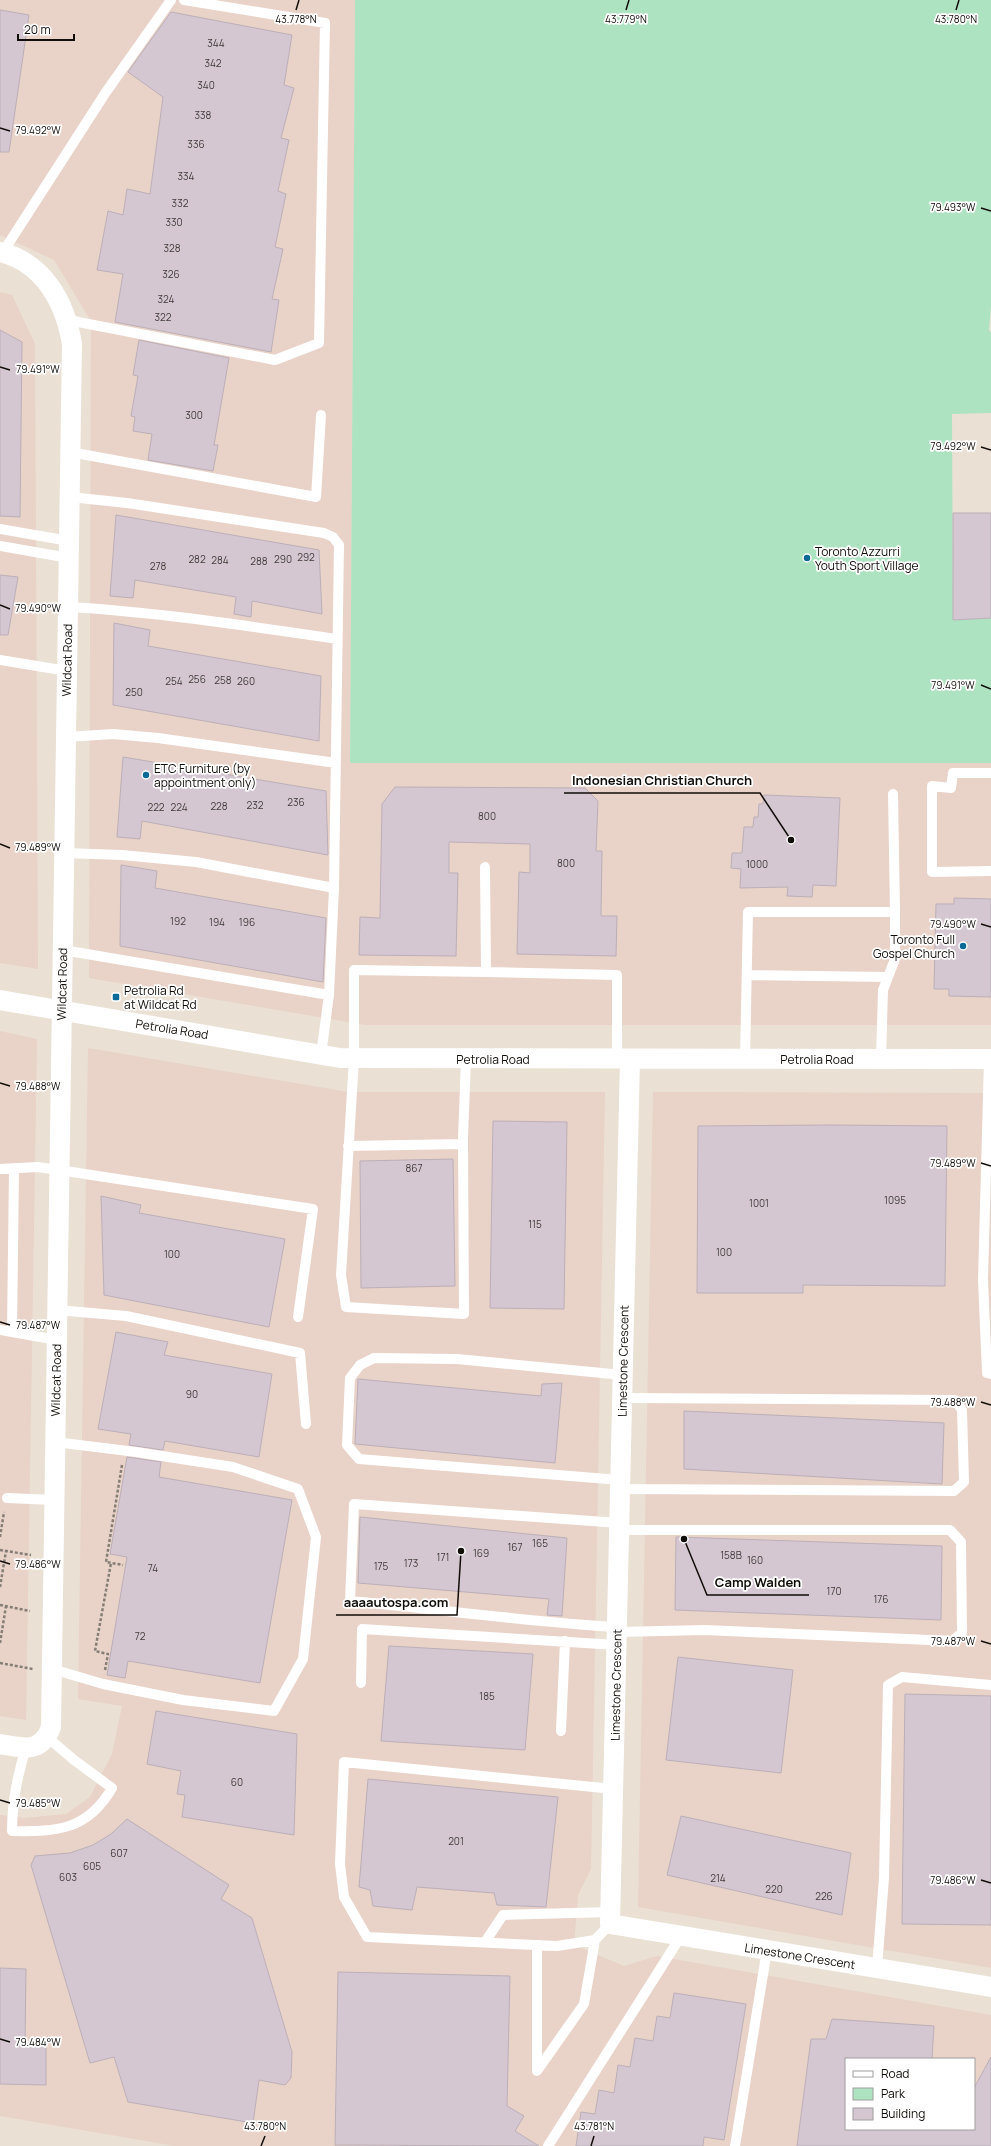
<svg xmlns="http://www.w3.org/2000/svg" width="991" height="2146" viewBox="0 0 991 2146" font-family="Manrope,sans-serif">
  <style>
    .industrial { fill: #e9d2c7; fill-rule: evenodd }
    .green { fill: #aee3c2 }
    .building { fill: #d4c7d1; stroke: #bbafb8 }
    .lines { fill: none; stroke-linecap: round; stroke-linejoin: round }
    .path { stroke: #857e76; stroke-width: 2.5; stroke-dasharray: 3 2; stroke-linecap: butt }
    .service { stroke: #fff; stroke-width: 10 }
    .minor { stroke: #fff; stroke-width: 20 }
    .ticks { fill: none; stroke: #110d09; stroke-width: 1.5 }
    .poi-dot { fill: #0c6a99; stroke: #fff; stroke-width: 1.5 }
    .labels { text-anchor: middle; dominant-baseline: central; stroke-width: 3.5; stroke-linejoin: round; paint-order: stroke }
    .number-label { font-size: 10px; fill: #423c3b }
    .poi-label { font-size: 12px; fill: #110d09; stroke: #fff; text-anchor: start }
    .street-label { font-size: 12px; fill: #110d09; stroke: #fff }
    .ticks-label { font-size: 10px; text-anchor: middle; fill: #110d09; stroke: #fff; stroke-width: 3.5; stroke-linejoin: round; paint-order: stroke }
    .leader { fill: none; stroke: #110d09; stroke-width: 1.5 }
    .callout-dot { fill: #110d09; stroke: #fff; stroke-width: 1.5 }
    .callout-label { font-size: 13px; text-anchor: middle; font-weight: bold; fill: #110d09; stroke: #fff; stroke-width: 3.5; stroke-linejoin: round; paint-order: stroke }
  </style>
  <rect width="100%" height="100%" fill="#eae0d4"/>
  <path class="industrial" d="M0,0H355L350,763H991V1025H366L89,978L91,321L54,260L0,235Z
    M0,292L12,295L35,344L38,969L0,963Z
    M0,1031L37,1039L26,1720L0,1716Z
    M88,1048L348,1092H605L591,1869L578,1895L574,1945L624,1966L657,1956L991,2015V2146H175L0,2116V1815L24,1818L66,1814L90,1797L112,1754L122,1706L78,1699ZM846,2059H974V2129H846Z
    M653,1092L991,1093V1968L638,1907Z"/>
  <path class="green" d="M355,0H991V306L989,330L991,333V413L952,414L953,620L991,618V763H350Z"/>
  <path class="building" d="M0,10L29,15L9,152H0Z
    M171,12L292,35L284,85L294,88L281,138L289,140L278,191L286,194L275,247L283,249L272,299L279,300L271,352L115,322L123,274L97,270L108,211L123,215L127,189L150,194L163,97L128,72Z
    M0,330L22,342L20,517L0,516Z
    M139,340L229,358L214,445H218L213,471L148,460L152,434L133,431L135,417L131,416L138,376L133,375Z
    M953,513H991V618L953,620Z
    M116,515L319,550L322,614L252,601L251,617L234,614L236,597L135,580L133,598L110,596Z
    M0,575L18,577L8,635H0Z
    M114,623L150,630L148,646L321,676L319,741L113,705Z
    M123,757L326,791L328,855L142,821L140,839L117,837Z
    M395,787L585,788L598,801L596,851H602L601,916H617L616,956L517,954L519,872L530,873V844L449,842V873H458L456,956L359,955L360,917L380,918L382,804Z
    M764,795L840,798L836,886L813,885L812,897L787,896L788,887L740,888L741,869L731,868L732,853H742L744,827H753L754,817H758L759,804H763Z
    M121,865L157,871L155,888L326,918L323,982L120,946Z
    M954,898L991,899V997L949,996V989H934L936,904H954Z
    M493,1121L567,1122L564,1309L490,1308Z
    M831,1125L947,1126L945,1286L803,1285V1293H697L698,1126Z
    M453,1159L455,1286L361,1288L360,1161Z
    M101,1196L141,1205L139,1213L285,1239L269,1327L104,1295Z
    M116,1332L168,1342L164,1355L272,1374L259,1457L165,1441L163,1450L129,1445L131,1434L98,1429Z
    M358,1379L541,1396L542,1384L562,1383L555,1463L355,1444Z
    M684,1411L944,1423L942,1484L684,1469Z
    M127,1457L161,1462L159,1477L292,1500L260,1683L128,1661L125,1678L107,1675L127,1557L110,1554Z
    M360,1517L567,1538L562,1616L547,1615L549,1599L358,1583Z
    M676,1537L942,1546L941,1620L675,1610Z
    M389,1646L533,1654L525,1750L381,1741Z
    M678,1657L793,1670L781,1773L666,1760Z
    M905,1694L991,1696V1925L902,1924Z
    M156,1711L297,1734L294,1835L182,1817L185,1795L177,1794L181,1771L147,1764Z
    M368,1779L558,1797L546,1907L497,1905L494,1893L417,1887L412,1910L373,1906L370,1890L359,1887Z
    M681,1816L851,1853L842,1915L667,1875Z
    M127,1819L229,1885L221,1899L252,1918L292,2052L291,2078L285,2085L259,2080L253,2123L128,2102L114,2057L90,2063L31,1865L35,1856L70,1853L93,1845L111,1834Z
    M0,1968L26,1969L25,2043H46V2085L0,2084Z
    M338,1972L510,1976L507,2106L524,2116L515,2131L539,2146L335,2145Z
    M674,1993L746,2004L724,2140L704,2137L703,2146H576L581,2112L595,2114L599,2090L614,2093L618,2065L630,2067L635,2038L653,2041L657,2016L670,2018Z
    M832,2019L934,2026L932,2059H846V2129H974V2088L991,2057V2146H797L811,2039H826Z"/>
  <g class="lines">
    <path class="path" d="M122,1465L106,1562L123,1565
      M0,1537L4,1512
      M0,1550L31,1555
      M0,1587L6,1551
      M0,1605L30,1611
      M0,1643L6,1606
      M0,1663L33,1669
      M105,1670L108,1654L95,1651L111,1563"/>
    <path class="service" d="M3,252L106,92L171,0
      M68,320L275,360L319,343L325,23L184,0
      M70,452L316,497L321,415
      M70,497L127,503L324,533L333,537L339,545L334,888L329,995L321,1055
      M0,529L69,541
      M0,546L69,558
      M68,607C158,612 248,626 337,639
      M0,660L67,671
      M66,737L113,734L158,738L336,763
      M991,773H953L951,788L932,786V872L991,871
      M64,853L122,855L196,862L334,888
      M63,950L329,995
      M486,972L617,975V1059
      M747,975L888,977
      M466,1059L463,1138L464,1314L346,1307L341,1275L354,1058V970L486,972L485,867
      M745,1059L748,912H895L893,794
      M881,1059L883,990L895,959V912
      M989,1059L983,1280L987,1373L991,1374
      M348,1146L463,1144
      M0,1169L37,1167L59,1170L313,1209L298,1317
      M57,1310L126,1316L300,1353L306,1424
      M0,1330L57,1340
      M12,1332L14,1168
      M620,1480L359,1459L347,1445L350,1378L360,1365L374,1358L457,1359L623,1375
      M620,1489L954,1491L964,1482L962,1410L955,1400L622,1398
      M7,1498L55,1500
      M617,1627C528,1622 439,1609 350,1601L354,1504L619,1523
      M617,1632L705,1630L952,1641L962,1633L961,1542L950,1530H619
      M52,1669L103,1684L183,1700L274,1711L303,1659L316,1537L298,1489L233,1467L136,1452L55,1442
      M361,1683L362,1629L617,1645
      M561,1731L565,1641
      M26,1748C17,1776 12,1801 12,1831C57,1832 88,1830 112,1788L74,1760L47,1737
      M610,1924L595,1940L557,1946L367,1937L344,1897L340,1864L344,1762L613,1789
      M485,1942L503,1915L611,1912
      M537,1945V2071L584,2004L595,1940
      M877,1968L884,1878L888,1685L902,1677L991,1685
      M548,2146L681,1936
      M735,2146L767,1950"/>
    <path class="minor" d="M0,252C44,263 65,302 72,344L51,1727C41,1754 24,1748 0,1744
      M0,1000L340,1058L991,1059
      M630,1059L610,1924L991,1987"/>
  </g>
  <path class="ticks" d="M296,10L299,0M626,10L629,0M956,10L959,0M0,128L10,131M981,208L991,211M0,367L10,370M981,447L991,450M0,605L10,609M981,685L991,689M0,844L10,848M981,924L991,927M0,1083L10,1086M981,1163L991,1166M0,1322L10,1325M981,1402L991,1405M0,1561L10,1564M981,1641L991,1644M0,1800L10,1803M981,1880L991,1883M0,2039L10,2042M261,2146L265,2136M591,2146L594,2136"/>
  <g class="poi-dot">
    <circle cx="807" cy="558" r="4"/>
    <circle cx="146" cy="775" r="4"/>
    <circle cx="963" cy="946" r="4"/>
    <rect x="112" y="993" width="8" height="8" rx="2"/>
  </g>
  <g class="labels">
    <g class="number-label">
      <text x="216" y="43">344</text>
      <text x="213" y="63">342</text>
      <text x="206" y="85">340</text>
      <text x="203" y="115">338</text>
      <text x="196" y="144">336</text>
      <text x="186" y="176">334</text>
      <text x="180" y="203">332</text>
      <text x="174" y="222">330</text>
      <text x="172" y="248">328</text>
      <text x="171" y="274">326</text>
      <text x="166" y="299">324</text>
      <text x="163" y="317">322</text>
      <text x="194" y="415">300</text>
      <text x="306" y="557">292</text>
      <text x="197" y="559">282</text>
      <text x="283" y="559">290</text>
      <text x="220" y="560">284</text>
      <text x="259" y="561">288</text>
      <text x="158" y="566">278</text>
      <text x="197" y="679">256</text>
      <text x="223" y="680">258</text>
      <text x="174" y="681">254</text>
      <text x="246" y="681">260</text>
      <text x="134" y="692">250</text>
      <text x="296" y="802">236</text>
      <text x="255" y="805">232</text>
      <text x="219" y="806">228</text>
      <text x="156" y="807">222</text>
      <text x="179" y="807">224</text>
      <text x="487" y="816">800</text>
      <text x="566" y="863">800</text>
      <text x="757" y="864">1000</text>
      <text x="178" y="921">192</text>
      <text x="217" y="922">194</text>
      <text x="247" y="922">196</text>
      <text x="414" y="1168">867</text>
      <text x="895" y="1200">1095</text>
      <text x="759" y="1203">1001</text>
      <text x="535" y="1224">115</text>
      <text x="724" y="1252">100</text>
      <text x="172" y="1254">100</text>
      <text x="192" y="1394">90</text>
      <text x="540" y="1543">165</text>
      <text x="515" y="1547">167</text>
      <text x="481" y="1553">169</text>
      <text x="731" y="1555">158B</text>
      <text x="443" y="1557">171</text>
      <text x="755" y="1560">160</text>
      <text x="411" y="1563">173</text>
      <text x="381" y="1566">175</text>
      <text x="153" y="1568">74</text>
      <text x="834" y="1591">170</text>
      <text x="881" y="1599">176</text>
      <text x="140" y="1636">72</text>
      <text x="487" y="1696">185</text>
      <text x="237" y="1782">60</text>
      <text x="456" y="1841">201</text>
      <text x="119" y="1853">607</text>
      <text x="92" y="1866">605</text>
      <text x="68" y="1877">603</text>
      <text x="718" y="1878">214</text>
      <text x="774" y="1889">220</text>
      <text x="824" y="1896">226</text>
    </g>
    <g class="poi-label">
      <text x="815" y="551">Toronto Azzurri<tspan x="815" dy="14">Youth Sport Village</tspan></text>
      <text x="154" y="768">ETC Furniture (by<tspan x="154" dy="14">appointment only)</tspan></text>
      <text x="955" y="939" text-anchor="end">Toronto Full<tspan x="955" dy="14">Gospel Church</tspan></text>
      <text x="124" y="990">Petrolia Rd<tspan x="124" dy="14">at Wildcat Rd</tspan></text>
    </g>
    <g class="street-label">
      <text transform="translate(67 660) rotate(-89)">Wildcat Road</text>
      <text transform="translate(62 984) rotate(-89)">Wildcat Road</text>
      <text transform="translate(172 1029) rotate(9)">Petrolia Road</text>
      <text x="493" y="1059">Petrolia Road</text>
      <text x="817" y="1059">Petrolia Road</text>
      <text transform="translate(623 1361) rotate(-89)">Limestone Crescent</text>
      <text transform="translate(56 1380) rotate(-89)">Wildcat Road</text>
      <text transform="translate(616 1685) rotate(-89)">Limestone Crescent</text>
      <text transform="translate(800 1956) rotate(9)">Limestone Crescent</text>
    </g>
  </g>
  <g class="ticks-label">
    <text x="296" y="23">43.778°N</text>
    <text x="626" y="23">43.779°N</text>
    <text x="956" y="23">43.780°N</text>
    <text x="38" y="134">79.492°W</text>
    <text x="953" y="211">79.493°W</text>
    <text x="38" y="373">79.491°W</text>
    <text x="953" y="450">79.492°W</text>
    <text x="38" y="612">79.490°W</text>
    <text x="953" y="689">79.491°W</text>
    <text x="38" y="851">79.489°W</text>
    <text x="953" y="928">79.490°W</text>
    <text x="38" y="1090">79.488°W</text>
    <text x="953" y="1167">79.489°W</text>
    <text x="38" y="1329">79.487°W</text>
    <text x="953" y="1406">79.488°W</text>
    <text x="38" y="1568">79.486°W</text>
    <text x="953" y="1645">79.487°W</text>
    <text x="38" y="1807">79.485°W</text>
    <text x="953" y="1884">79.486°W</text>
    <text x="38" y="2046">79.484°W</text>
    <text x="265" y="2130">43.780°N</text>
    <text x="594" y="2130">43.781°N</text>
  </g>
  <path class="leader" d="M791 840L760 793H564M684 1539L707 1595H809M461 1551L457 1615H336"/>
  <g class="callout-dot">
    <circle cx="791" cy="840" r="4"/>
    <circle cx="684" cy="1539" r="4"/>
    <circle cx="461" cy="1551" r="4"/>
  </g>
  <g class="callout-label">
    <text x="662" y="785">Indonesian Christian Church</text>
    <text x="758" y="1587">Camp Walden</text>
    <text x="396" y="1607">aaaautospa.com</text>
  </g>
  <rect x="845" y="2058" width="130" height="72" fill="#ffffff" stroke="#a09e9d"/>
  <rect x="853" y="2071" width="20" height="6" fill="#ffffff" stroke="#a09e9d"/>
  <text x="881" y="2078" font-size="12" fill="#110d09">Road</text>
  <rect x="853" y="2088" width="20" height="12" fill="#aee3c2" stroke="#a09e9d"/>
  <text x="881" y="2098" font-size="12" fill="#110d09">Park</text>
  <rect x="853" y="2108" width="20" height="12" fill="#d4c7d1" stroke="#a09e9d"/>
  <text x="881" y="2118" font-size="12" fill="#110d09">Building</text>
  <path d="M18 34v6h56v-6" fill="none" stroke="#110d09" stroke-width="2"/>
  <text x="24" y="34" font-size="12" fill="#110d09" stroke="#ffffff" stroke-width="3" paint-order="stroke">20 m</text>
</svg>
